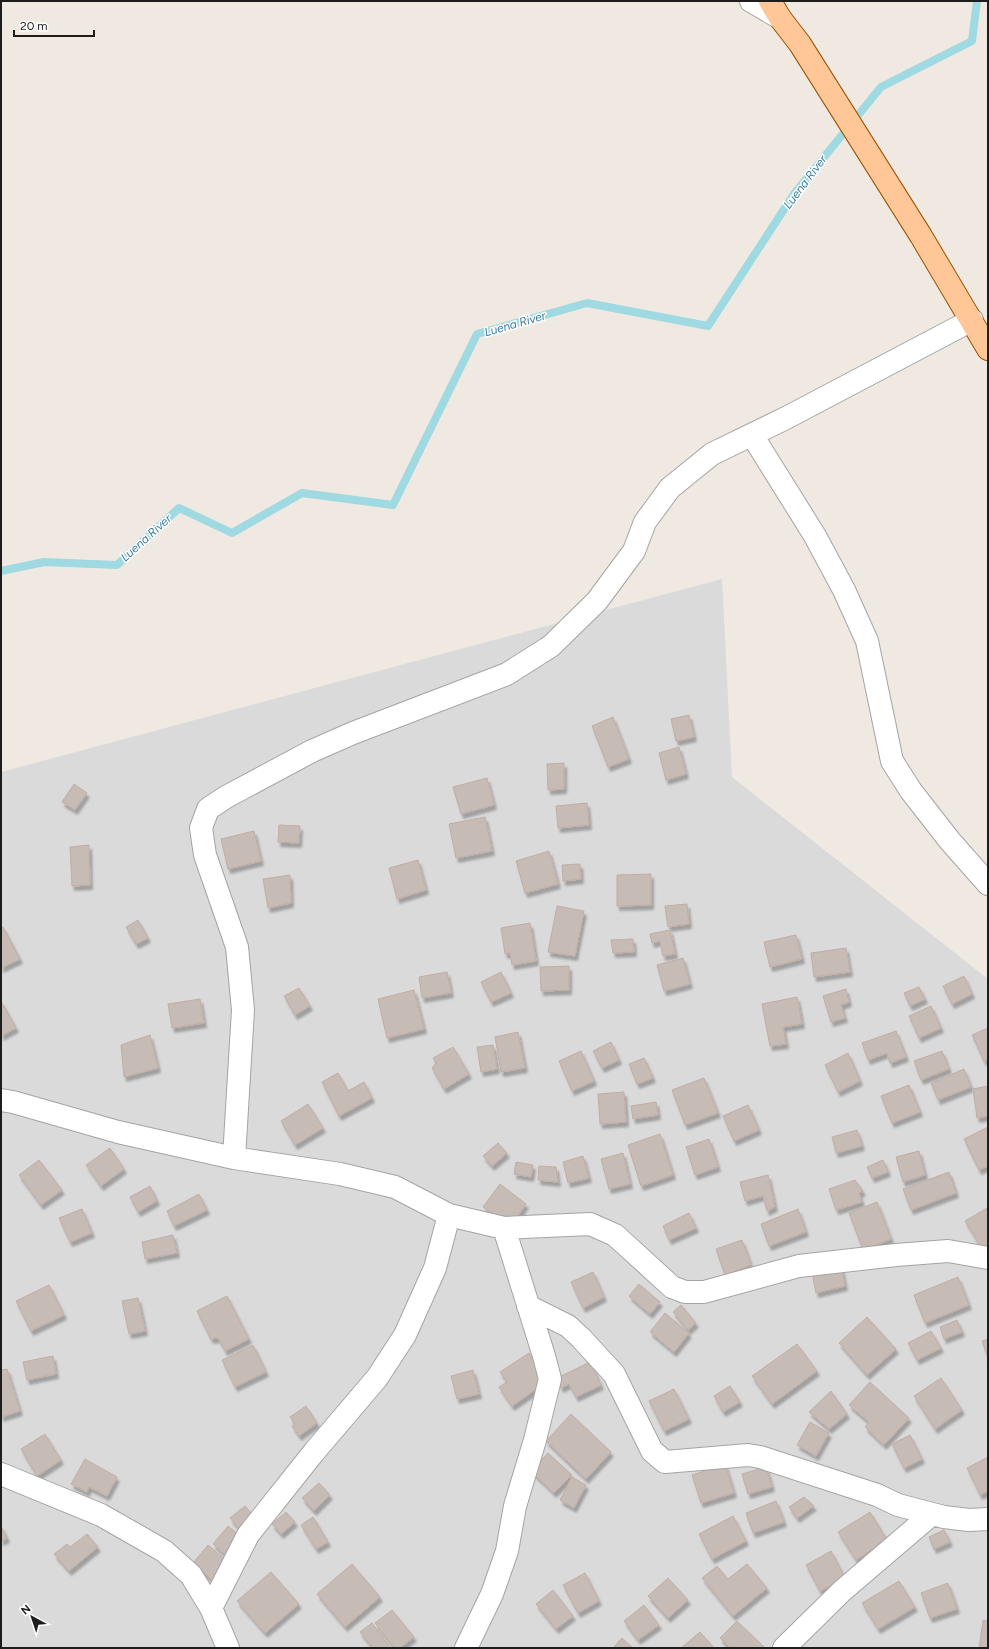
<svg xmlns="http://www.w3.org/2000/svg" width="989" height="1649" viewBox="0 0 989 1649" font-family="Figtree,sans-serif">
  <style>
    .residential { fill: #dbdada }
    .lines { fill: none; stroke-linecap: round; stroke-linejoin: round }
    .stream { stroke: #9fd9e1; stroke-width: 8 }
    .building { fill: #c7bbb5; stroke: #c2ada3; filter: url(#shadow) }
    .minor-casing { stroke: #a4a4a4; stroke-width: 24 }
    .major-casing { stroke: #965300; stroke-width: 24 }
    .minor { stroke: #fff; stroke-width: 22 }
    .major { stroke: #ffc697; stroke-width: 22 }
    .labels { text-anchor: middle; dominant-baseline: central; stroke-width: 3; stroke-linejoin: round; paint-order: stroke }
    .water-label { font-size: 12px; font-style: italic; fill: #3d7ca4; stroke: #fff }
  </style>
  <defs>
    <filter id="shadow"><feDropShadow dx="2.5" dy="4.5" stdDeviation="1" flood-color="#0004"/></filter>
  </defs>
  <rect width="100%" height="100%" fill="#efe9e2"/>
  <path class="residential" d="M722,579L732,777L988,979V1648H1V772Z"/>
  <g class="lines">
    <path class="stream" d="M1,571L44,562L117,565L179,508L232,533L302,493L393,505L477,334L587,303L708,326L794,194L881,87L972,41L977,1"/>
  </g>
  <path class="building" d="M689,715L694,737L676,741L671,719Z
    M613,717L629,759L608,767L592,726Z
    M679,747L686,774L666,780L659,753Z
    M564,763V789L548,790L547,764Z
    M487,778L494,805L461,814L453,787Z
    M74,784L87,793L75,810L62,802Z
    M587,803L589,825L558,828L556,806Z
    M485,817L492,851L456,858L449,824Z
    M279,825L300,826L299,843L278,842Z
    M254,831L261,861L228,869L221,839Z
    M89,845L90,885L72,886L70,847Z
    M549,851L558,884L525,893L516,861Z
    M418,860L426,890L397,899L389,868Z
    M580,864L581,879L563,881L562,865Z
    M651,874V905L617,906V875Z
    M290,875L291,903L268,908L263,879Z
    M687,904L689,924L668,927L665,906Z
    M557,906L584,911L575,956L548,952Z
    M138,920L148,938L136,944L126,927Z
    M530,923L536,961L512,965L510,953L505,954L501,928Z
    M3,927L20,959L1,968V928Z
    M670,930L675,954L663,956L660,941L652,943L650,934Z
    M796,935L802,959L770,967L764,942Z
    M633,939L634,952L613,953L611,940Z
    M846,948L850,972L814,977L811,953Z
    M683,958L690,984L664,991L657,965Z
    M569,966V990L541,991L540,967Z
    M447,972L451,993L422,998L419,977Z
    M501,972L511,993L491,1002L481,982Z
    M964,976L972,994L952,1004L943,986Z
    M919,987L925,999L910,1006L904,993Z
    M299,988L310,1006L295,1015L284,996Z
    M846,989L849,1002L841,1005L845,1018L831,1022L823,996Z
    M414,990L424,1029L387,1038L378,999Z
    M797,997L802,1024L783,1027L786,1044L770,1046L762,1004Z
    M200,999L204,1023L172,1028L168,1004Z
    M1,1001L16,1028L1,1036Z
    M931,1006L941,1028L919,1038L909,1016Z
    M988,1028V1060L984,1061L972,1035Z
    M896,1031L906,1057L890,1063L887,1053L868,1060L862,1043Z
    M518,1032L525,1068L501,1072L495,1037Z
    M150,1035L158,1068L124,1077L121,1045Z
    M611,1042L619,1060L602,1068L593,1051Z
    M493,1045L497,1069L481,1072L477,1047Z
    M453,1047L469,1074L444,1089L432,1068L436,1063L433,1058Z
    M581,1051L594,1081L572,1091L559,1061Z
    M942,1051L949,1069L921,1080L914,1061Z
    M848,1053L860,1081L838,1092L825,1065Z
    M644,1058L653,1078L637,1084L629,1064Z
    M964,1069L971,1087L938,1100L931,1083Z
    M338,1073L348,1091L364,1082L372,1098L339,1116L322,1082Z
    M704,1078L718,1113L685,1125L672,1090Z
    M909,1085L920,1112L892,1123L881,1096Z
    M988,1086V1116L977,1118L973,1089Z
    M624,1092L626,1122L600,1124L598,1094Z
    M656,1102L658,1115L633,1119L631,1106Z
    M308,1104L323,1128L295,1145L281,1121Z
    M748,1105L759,1130L734,1141L723,1116Z
    M988,1127V1166L979,1170L964,1139Z
    M857,1130L862,1146L836,1153L832,1137Z
    M660,1134L673,1175L641,1186L628,1145Z
    M709,1139L718,1167L695,1175L686,1147Z
    M498,1143L507,1153L492,1166L483,1156Z
    M110,1148L124,1169L101,1186L86,1165Z
    M919,1151L925,1175L903,1182L896,1157Z
    M623,1153L630,1184L609,1189L601,1159Z
    M583,1156L589,1178L568,1183L563,1162Z
    M39,1160L62,1190L41,1205L19,1175Z
    M883,1160L888,1172L872,1178L867,1167Z
    M516,1162L533,1165L531,1177L514,1174Z
    M539,1166L556,1167L558,1182L538,1180Z
    M949,1172L956,1193L911,1210L903,1189Z
    M768,1175L775,1207L767,1211L763,1196L745,1201L740,1182Z
    M855,1180L863,1191L859,1193L862,1202L836,1210L829,1189Z
    M500,1184L526,1204L510,1227L483,1207Z
    M150,1186L157,1201L138,1212L130,1197Z
    M199,1194L207,1210L174,1226L167,1211Z
    M877,1202L891,1239L863,1250L849,1213Z
    M987,1208L988,1210V1252L985,1254L965,1221Z
    M82,1209L92,1233L70,1242L59,1218Z
    M798,1209L806,1232L769,1246L761,1224Z
    M689,1213L696,1228L669,1240L663,1226Z
    M173,1235L177,1253L145,1259L142,1242Z
    M742,1240L751,1265L725,1275L716,1249Z
    M841,1266L845,1286L816,1293L812,1273Z
    M593,1272L604,1297L583,1308L571,1282Z
    M958,1277L969,1305L925,1323L914,1295Z
    M639,1284L660,1302L650,1314L629,1296Z
    M49,1285L64,1315L31,1331L16,1301Z
    M227,1296L249,1339L225,1351L218,1338L211,1339L197,1311Z
    M138,1298L145,1331L129,1334L122,1301Z
    M681,1305L696,1323L688,1330L673,1312Z
    M665,1313L689,1333L674,1352L650,1332Z
    M867,1317L896,1349L867,1375L839,1343Z
    M957,1320L962,1332L944,1339L940,1327Z
    M931,1331L941,1348L917,1360L908,1343Z
    M988,1339V1355H987L982,1341Z
    M797,1344L817,1371L772,1404L752,1376Z
    M253,1345L266,1372L235,1387L222,1360Z
    M529,1353L548,1381L512,1406L499,1387L507,1382L500,1372Z
    M53,1356L56,1374L27,1380L23,1362Z
    M590,1362L601,1385L576,1397L569,1384L561,1388L557,1378Z
    M7,1369L20,1411L1,1417V1370Z
    M473,1370L479,1394L457,1399L451,1376Z
    M941,1378L962,1410L935,1429L914,1396Z
    M870,1382L909,1418L884,1445L865,1427L869,1422L849,1405Z
    M730,1386L740,1402L723,1412L714,1396Z
    M674,1389L689,1419L664,1431L649,1401Z
    M831,1391L847,1414L829,1429L809,1412Z
    M306,1406L317,1423L299,1436L292,1426L295,1424L290,1417Z
    M571,1414L611,1452L586,1479L546,1441Z
    M810,1422L829,1433L816,1456L797,1445Z
    M45,1434L61,1460L37,1476L21,1449Z
    M910,1435L922,1459L904,1468L892,1444Z
    M548,1453L572,1475L554,1493L531,1471Z
    M988,1457V1491L980,1495L967,1468Z
    M85,1459L117,1477L107,1496L89,1487L87,1492L71,1484Z
    M725,1464L734,1493L701,1503L692,1475Z
    M766,1467L772,1487L748,1494L742,1474Z
    M572,1477L586,1485L574,1508L560,1500Z
    M319,1483L330,1495L314,1511L302,1498Z
    M804,1497L814,1506L797,1518L789,1507Z
    M776,1501L784,1522L753,1533L746,1513Z
    M245,1506L257,1520L243,1533L230,1518Z
    M286,1512L295,1522L281,1534L272,1524Z
    M870,1512L891,1546L877,1547L856,1560L838,1532Z
    M733,1516L746,1541L712,1559L699,1534Z
    M313,1517L328,1542L316,1549L301,1525Z
    M1,1526L7,1538L1,1541Z
    M228,1526L245,1540L230,1559L213,1544Z
    M944,1530L950,1542L934,1549L929,1537Z
    M87,1534L98,1547L69,1571L54,1554L67,1544L70,1547Z
    M208,1545L229,1563L213,1581L193,1563Z
    M831,1551L845,1578L820,1591L806,1565Z
    M352,1564L380,1597L345,1627L317,1594Z
    M747,1564L767,1588L733,1616L702,1578L717,1566L728,1579Z
    M271,1572L299,1604L265,1633L237,1601Z
    M585,1573L599,1601L578,1613L563,1585Z
    M668,1578L688,1600L668,1618L648,1596Z
    M899,1581L915,1607L878,1629L862,1603Z
    M948,1583L957,1609L930,1618L921,1593Z
    M553,1590L573,1616L556,1629L536,1604Z
    M644,1605L659,1625L638,1640L624,1621Z
    M392,1610L414,1637L400,1648H394L375,1623Z
    M983,1620L988,1621V1648H979Z
    M737,1621L765,1648H730L720,1638Z
    M372,1623L390,1648H373L360,1632Z
    M700,1632L714,1648H681Z
    M622,1638L633,1648H613Z"/>
  <g class="lines">
    <defs>
      <path id="minor" d="M751,1L780,18
        M752,435L815,536L844,590L867,641L892,761L911,791L950,841L988,884
        M1,1100L13,1102L118,1132L234,1158L340,1174L395,1187L449,1215L504,1228L590,1224L615,1235L672,1287L685,1292H704L799,1266L896,1255L948,1251L988,1258
        M234,1158L243,1010L237,947L205,855L201,828L208,809L226,797L312,751L353,733L507,674L551,646L597,601L634,551L645,522L670,488L712,454L786,418L972,320
        M528,1306L568,1326L581,1338L614,1374L652,1451L665,1462L748,1455L760,1457L877,1495L898,1505L944,1517L969,1520L988,1519
        M1,1474L101,1515L164,1551L191,1575L211,1608L228,1648
        M211,1608L248,1535L314,1452L377,1378L405,1335L435,1268L449,1215
        M466,1648L492,1594L507,1551L515,1506L535,1440L550,1379L544,1356L504,1228
        M784,1648L842,1591L932,1514"/>
      <path id="major" d="M770,1L780,18L800,44L921,236L988,349"/>
    </defs>
    <use href="#minor" class="minor-casing"/>
    <use href="#major" class="major-casing"/>
    <use href="#minor" class="minor"/>
    <use href="#major" class="major"/>
  </g>
  <g class="labels">
    <g class="water-label">
      <text transform="translate(805 182) rotate(-53)">Luena River</text>
      <text transform="translate(515 324) rotate(-16)">Luena River</text>
      <text transform="translate(146 538) rotate(-42)">Luena River</text>
    </g>
  </g>
  <rect width="989" height="1649" fill="none" stroke="#1d1d1d" stroke-width="4"/>
  <g transform="translate(32 1617) rotate(320)" stroke="#ffffff" stroke-width="3" paint-order="stroke">
  <path d="M0-3L7 15L0 10L-7 15Z" fill="#1d1d1d"/>
  <text y="-6" font-size="11" font-weight="bold" text-anchor="middle" fill="#1d1d1d">N</text>
  </g>
  <path d="M14 30v6h80v-6" fill="none" stroke="#1d1d1d" stroke-width="2"/>
  <text x="20" y="30" font-size="12" fill="#1d1d1d" stroke="#ffffff" stroke-width="3" paint-order="stroke">20 m</text>
</svg>
